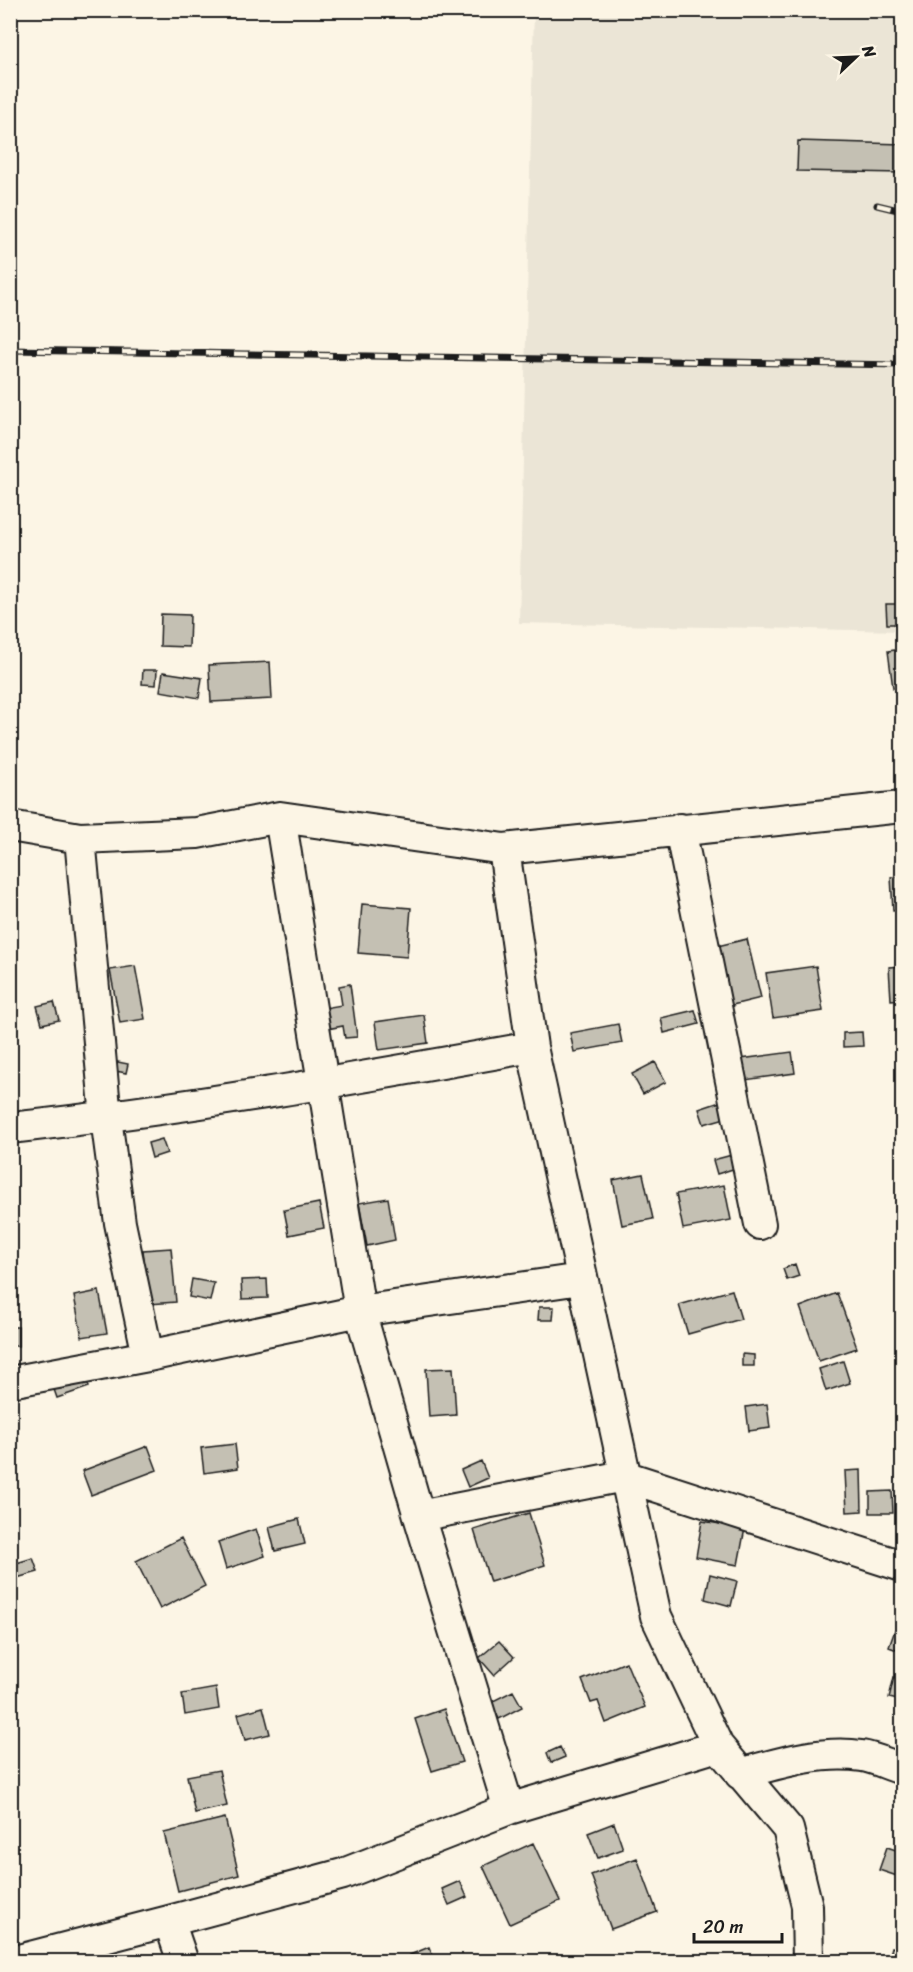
<svg xmlns="http://www.w3.org/2000/svg" width="913" height="1972" viewBox="0 0 913 1972" font-family="Sriracha,sans-serif">
  <style>
    .built { fill: #ebe5d6 }
    .building { fill: #c4c0b3; stroke: #1c1c1c; stroke-width: 1.5 }
    .lines { fill: none; stroke-linecap: round; stroke-linejoin: round }
    .street-casing { stroke: #1c1c1c; stroke-width: 34 }
    .street { stroke: #fcf5e5; stroke-width: 30 }
    .rail-casing { stroke: #1c1c1c; stroke-width: 7 }
    .rail { stroke: #fcf5e5; stroke-width: 4.5; stroke-dasharray: 14; stroke-linecap: butt }
  </style>
  <rect width="100%" height="100%" fill="#fcf5e5"/>
  <filter id="ink" filterUnits="userSpaceOnUse"><feTurbulence type="fractalNoise" baseFrequency=".0167" numOctaves="2"/><feDisplacementMap in="SourceGraphic" scale="12" xChannelSelector="R" yChannelSelector="G"/><feConvolveMatrix kernelMatrix="1 2 1 2 8 2 1 2 1" color-interpolation-filters="sRGB"/></filter>
  <g filter="url(#ink)">
    <path class="built" d="M534,11H902V631L519,623Z"/>
    <path class="building" d="M798,141L902,144V173L797,171Z
      M886,604H902V624H887Z
      M161,614L190,615L189,647L160,646Z
      M902,649V687L893,688L888,651Z
      M270,662L272,699L211,702L209,665Z
      M143,670H157L156,685L142,684Z
      M163,672L202,678L199,698L160,691Z
      M902,876V910L893,911L891,877Z
      M362,904L411,908L407,957L358,953Z
      M747,939L761,998L724,1007L709,948Z
      M135,966L145,1019L120,1023L110,970Z
      M816,966L823,1011L773,1018L766,973Z
      M902,966V999L891,1000L889,967Z
      M350,984L357,1037L345,1038L343,1026L327,1029L324,1008L342,1005L339,986Z
      M54,1002L59,1020L42,1024L37,1006Z
      M695,1010L699,1024L664,1033L661,1018Z
      M424,1015L428,1043L379,1050L375,1022Z
      M618,1024L622,1043L574,1052L570,1033Z
      M862,1032L863,1046L843,1047V1033Z
      M792,1052L795,1073L745,1080L741,1059Z
      M113,1061L128,1064L126,1073L111,1070Z
      M655,1062L666,1082L643,1094L632,1074Z
      M720,1102L725,1118L704,1124L699,1109Z
      M162,1139L167,1153L152,1158L148,1143Z
      M732,1155L736,1168L717,1174L713,1160Z
      M643,1174L653,1219L622,1225L613,1180Z
      M724,1185L731,1220L683,1229L676,1194Z
      M388,1198L395,1240L367,1246L359,1203Z
      M319,1203L324,1228L289,1235L284,1210Z
      M171,1248L176,1302L149,1304L143,1250Z
      M795,1264L799,1276L787,1280L783,1269Z
      M192,1279L214,1283L210,1301L189,1297Z
      M267,1279L268,1298L242,1299L241,1280Z
      M732,1290L741,1319L688,1334L679,1305Z
      M99,1291L107,1333L82,1337L74,1296Z
      M837,1293L857,1348L819,1361L800,1307Z
      M539,1307H554L553,1320H538Z
      M10,1327H18V1346H10Z
      M742,1354L754,1355V1366H742Z
      M843,1361L850,1383L826,1391L819,1369Z
      M453,1368L456,1415L429,1417L426,1369Z
      M83,1370L89,1387L57,1398L51,1381Z
      M767,1404L770,1428L749,1431L746,1407Z
      M235,1444L238,1468L204,1473L201,1448Z
      M148,1446L157,1470L91,1495L82,1471Z
      M481,1461L488,1478L468,1487L461,1470Z
      M861,1470L862,1511L847,1512L845,1471Z
      M892,1491L893,1513H870V1492Z
      M529,1513L545,1565L490,1582L474,1530Z
      M299,1519L305,1544L275,1551L269,1527Z
      M702,1521L745,1528L738,1565L696,1557Z
      M256,1529L265,1556L226,1569L218,1542Z
      M181,1538L205,1586L160,1609L136,1561Z
      M33,1558L38,1572L13,1579L10,1565Z
      M710,1574L737,1581L731,1606L705,1599Z
      M895,1630L902,1633V1652L889,1647Z
      M499,1641L514,1657L494,1675L479,1658Z
      M626,1662L645,1707L606,1723L598,1701L591,1703L582,1680Z
      M894,1677L902,1679V1701L889,1698Z
      M216,1688L219,1709L185,1715L182,1694Z
      M513,1691L522,1707L499,1719L491,1702Z
      M263,1707L270,1734L245,1740L238,1714Z
      M444,1709L462,1762L432,1771L415,1719Z
      M560,1747L565,1757L551,1763L547,1753Z
      M219,1770L227,1806L195,1813L187,1776Z
      M225,1818L239,1875L178,1891L164,1833Z
      M614,1823L623,1849L598,1858L588,1833Z
      M533,1843L560,1901L510,1924L483,1866Z
      M887,1847L902,1852V1859L897,1876L879,1870Z
      M637,1858L657,1912L611,1929L591,1875Z
      M460,1881L467,1897L449,1905L442,1889Z
      M429,1947L435,1962H413L410,1955Z
      M892,1947L902,1950V1962H888Z"/>
    <g class="lines">
      <defs>
        <path id="street" d="M280,817L360,1311L419,1516L509,1809
          M10,826L80,838L197,833L280,817L504,849L902,807
          M680,829L760,1224
          M80,838L106,1118L120,1223L148,1356
          M504,849L532,1047L656,1616L718,1746L788,1829L807,1906L808,1962
          M10,1128C185,1109 358,1078 532,1047
          M10,1382L148,1356L360,1311L581,1279
          M419,1516L624,1476L902,1566
          M740,1774C779,1763 821,1750 862,1756C875,1758 889,1765 902,1769
          M169,1921L183,1962
          M11,1962L169,1921L343,1874L509,1809L718,1746"/>
      </defs>
      <use href="#street" class="street-casing"/>
      <use href="#street" class="street"/>
      <defs>
        <path id="rail" d="M877,205L902,211
          M10,350L902,365"/>
      </defs>
      <use href="#rail" class="rail-casing"/>
      <use href="#rail" class="rail"/>
    </g>
  </g>
  <rect width="913" height="1972" fill="none" stroke="#fcf5e5" stroke-width="36"/>
  <rect x="18" y="18" width="877" height="1936" fill="none" stroke="#1c1c1c" stroke-width="2" filter="url(#ink)"/>
  <g transform="translate(856 57) rotate(67)" stroke="#fcf5e5" stroke-width="4.5" paint-order="stroke">
  <path d="M0-4.5L10 22L0 15L-10 22Z" fill="#1c1c1c"/>
  <text y="-9" font-size="16" font-weight="bold" text-anchor="middle" fill="#1c1c1c">N</text>
  </g>
  <path d="M694 1933v9h88v-9" fill="none" stroke="#1c1c1c" stroke-width="3"/>
  <text x="703" y="1933" font-size="18" fill="#1c1c1c" stroke="#fcf5e5" stroke-width="4.5" paint-order="stroke">20 m</text>
</svg>
